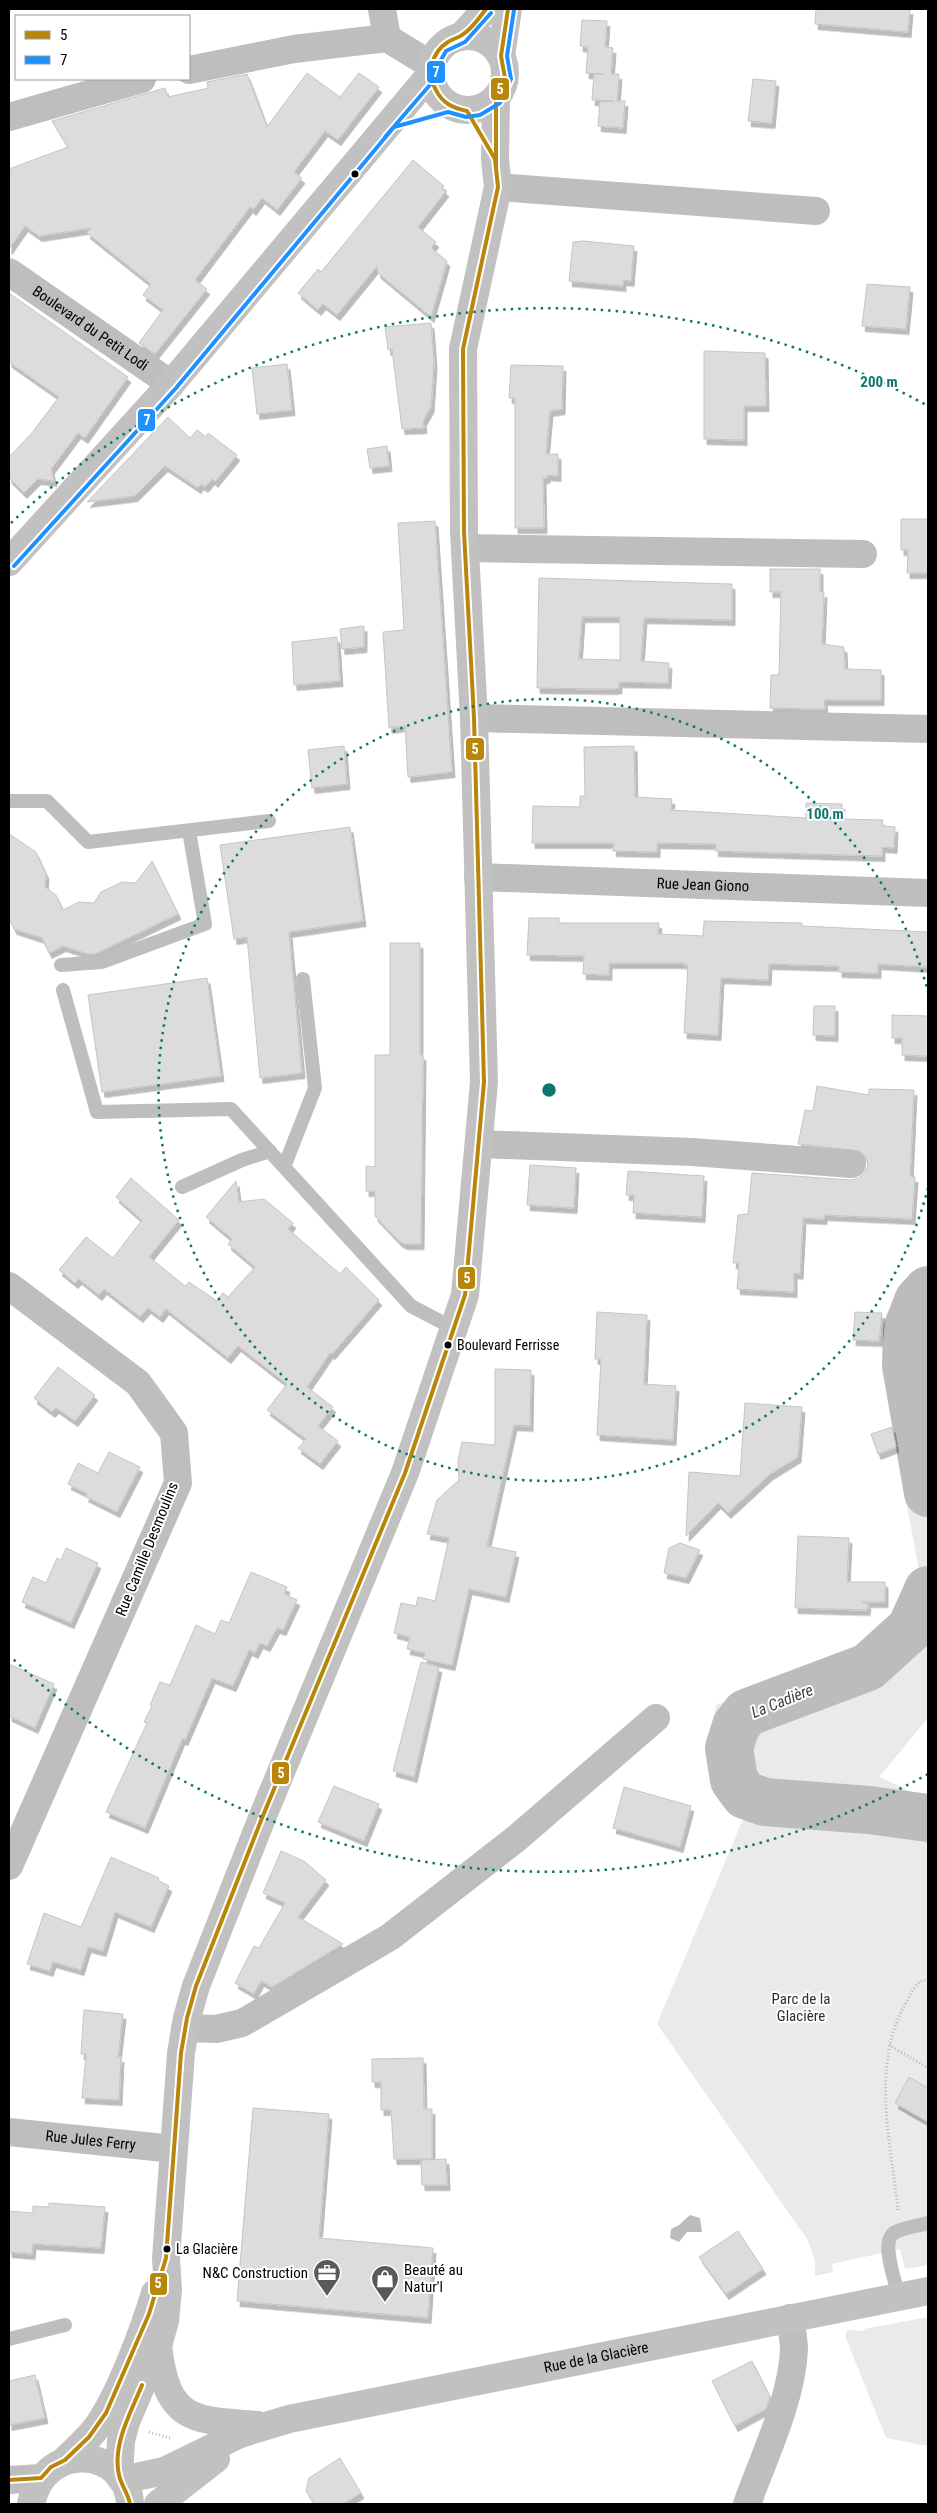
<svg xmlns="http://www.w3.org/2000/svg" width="937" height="2513" viewBox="0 0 937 2513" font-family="'Roboto Condensed',sans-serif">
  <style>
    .green { fill: #eaeaea }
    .water { fill: #bcbcbc }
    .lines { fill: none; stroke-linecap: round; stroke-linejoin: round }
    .river { stroke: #bcbcbc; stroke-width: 48 }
    .building { fill: #dcdcdc; stroke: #c5c5c5; fill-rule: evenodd; filter: url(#shadow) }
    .path { stroke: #b8b8b8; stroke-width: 3; stroke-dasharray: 1 2.5; stroke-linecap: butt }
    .lane { stroke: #bebebe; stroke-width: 14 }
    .street { stroke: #bebebe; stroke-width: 28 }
    .secondary { stroke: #c1c1c1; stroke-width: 28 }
    .bus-1-casing { stroke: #fff; stroke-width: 8 }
    .bus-2-casing { stroke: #fff; stroke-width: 8 }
    .bus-1 { stroke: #b8860b; stroke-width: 4 }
    .bus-2 { stroke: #1e90ff; stroke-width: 4 }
    .ring { fill: none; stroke: #0f766e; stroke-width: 2.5; stroke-dasharray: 2.5 5 }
    .bus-dot { fill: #000; stroke: #fff; stroke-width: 2 }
    .labels { text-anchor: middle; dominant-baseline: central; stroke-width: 4; stroke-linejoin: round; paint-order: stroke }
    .bus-label { font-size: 14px; fill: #000; stroke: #fff; text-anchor: start }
    .street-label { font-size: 15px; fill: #000; stroke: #fff }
    .park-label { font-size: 15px; fill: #2f2f2f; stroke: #fff }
    .poi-label { font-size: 15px; fill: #000; stroke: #fff; text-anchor: start }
    .water-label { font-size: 16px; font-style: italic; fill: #404040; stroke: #fff }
    .centre { fill: #0f766e; stroke: #fff; stroke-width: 2.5 }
    .ring-label { font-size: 15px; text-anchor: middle; font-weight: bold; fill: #0f766e; stroke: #fff; stroke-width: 4; stroke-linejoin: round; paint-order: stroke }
    .line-badge { stroke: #fff; stroke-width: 2 }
    .badge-label { font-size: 14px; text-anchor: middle; font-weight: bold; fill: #fff }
  </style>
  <defs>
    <filter id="shadow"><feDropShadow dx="3" dy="5.5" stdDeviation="0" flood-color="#0004"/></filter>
  </defs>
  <rect width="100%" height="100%" fill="#fff"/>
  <path class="green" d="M928,1264V1718L879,1777L919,1795L928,1797V2265L905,2269L900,2249L832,2264L833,2272L815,2276V2260L807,2239L657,2024L746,1812C741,1808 734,1805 729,1801C705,1775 707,1735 717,1704L838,1671L922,1587L882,1370L886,1314Z
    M928,2317V2446L886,2438L845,2336L847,2330L863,2331L864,2329Z"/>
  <path class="water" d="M690,2215L700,2218L702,2232H687L679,2242L670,2238L671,2229L679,2225Z"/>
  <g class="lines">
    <path class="river" d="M928,1290L918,1301L907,1330L906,1365L928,1493
      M928,1590L911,1628L868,1667L746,1713L736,1726L729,1748L734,1780L745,1795L765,1802L869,1810L928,1818"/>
  </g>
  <path class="building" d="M816,9H910L908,32L815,24Z
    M582,20L607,21L605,47L613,48L611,74H619L617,101H625L623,128L598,126L600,102L614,101L592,100L594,74H603L586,73L588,47L580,46Z
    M307,73L340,97L359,73L379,87L338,140L325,131L294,172L302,178L277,210L262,198L253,210L250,207L195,280L207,289L155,354L139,343L163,310L143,295L151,284L87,233L91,228L39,236L25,226L9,249V169L68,147L52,121L165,88L168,97L208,88L207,82L247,74L267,127Z
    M753,79L776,81L772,123L748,121Z
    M413,160L444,186L442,188L446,191L418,227L436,242L431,248L447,261L431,317L378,273L377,266L337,315L323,304L318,310L298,293L318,269L321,272Z
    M583,241L634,246L631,281L623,280V286L569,281L573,242Z
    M867,284L910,287L906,329L862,326Z
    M9,293L128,377L85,438L78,433L51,469L54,481L38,479L24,493L9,478V457L31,434L59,397L9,362Z
    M431,323L434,363L431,407L423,421L424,428L402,429L392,349L388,350L385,327Z
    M704,351L765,353L766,406H744V440L704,439Z
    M287,364L292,410L257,414L252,368Z
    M511,365L563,366L562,409L550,411L546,454H558V476L547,475V478H543L544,528H515V398H509Z
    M168,417L190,438L197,430L206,437L208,433L237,455L215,482L212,479L205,487L201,484L198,488L165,466L135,496L87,502Z
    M387,446L389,466L370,468L367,449Z
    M901,519H928V573H907L908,550H901Z
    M435,521L452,772L408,777L405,726L389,728L383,632L404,630L398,523Z
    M770,569H820V592H824L822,644L844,647L845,669L881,670V700H824L825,709L770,708L771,675H779L781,592H770Z
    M539,578L732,584V620L644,618L641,661L669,663L668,683L619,682V688L614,689L537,688ZM582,617H620V660L579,659Z
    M364,626V647L342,649L340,629Z
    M337,637L340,681L294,685L292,642Z
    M344,746L347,784L312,788L308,750Z
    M634,746L635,797L672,799L671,810L806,818V803L842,804L841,819L883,820L882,826L895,827L894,848L882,847V856L715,851L716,844L657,843V852L613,851L614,843H532L533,806L580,807V796H585L584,747Z
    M350,827L363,921L289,932L302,1073L260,1078L247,937L234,939L220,845Z
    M9,834L36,852L46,874L45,887L56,895L63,910L79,902L94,903L101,892L122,882L136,883L152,861L178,914L95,954H88L63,946L49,953L42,938L14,929L9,918Z
    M529,918H559V923H659L658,934L703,936L704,921L802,923V926L928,932V967L878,964V973L839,972V966L769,964L768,980L721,978L718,1035L684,1033L688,965H684V963H609V975L583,974L584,956L527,955Z
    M390,943H420V1055H423L421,1244H404L399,1241L375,1216V1191H366V1166L375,1167V1055H390Z
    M207,978L221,1076L102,1092L88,995Z
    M814,1006H835V1036L813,1035Z
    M892,1015L928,1016V1056L902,1055V1038H892Z
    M817,1086L869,1095V1089L914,1090L910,1176L915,1177L912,1219L824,1215V1219L803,1218L800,1274L794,1273V1292L737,1289L739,1263H733L738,1215L748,1214L752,1173L851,1180L859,1178L865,1172L868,1165L866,1158L860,1151L798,1144L805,1110L813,1111Z
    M530,1165L576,1168L574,1208L527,1205Z
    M628,1171L704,1176L702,1217L633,1213L634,1195H626Z
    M131,1178L179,1220L149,1257L185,1286L189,1282L217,1301L223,1293L228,1297L255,1267L228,1244L232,1239L206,1217L236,1181L239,1202L264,1199L293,1223L288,1229L340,1274L346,1267L379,1300L332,1354L330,1353L307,1387L333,1407L318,1426L338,1441L320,1464L298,1448L306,1439L267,1410L287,1384L238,1346L228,1358L166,1309L160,1317L148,1308L140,1317L104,1289L99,1295L79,1279L75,1283L59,1270L86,1237L113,1258L142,1220L116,1197Z
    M597,1312L647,1315L644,1384L676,1386L673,1440L597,1435L601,1359H595Z
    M855,1312L882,1313L879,1341L853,1340Z
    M58,1367L95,1395L75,1421L56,1408L52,1412L34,1398Z
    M495,1369L531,1370L530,1426L514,1425L487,1546L516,1552L506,1597L469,1589L452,1665L423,1659L425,1653L407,1649L410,1637L394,1633L401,1603L416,1606L418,1597L435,1601L449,1538L427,1534L437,1500L459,1480L458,1461L462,1442L495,1445Z
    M745,1403L802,1407L798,1457L769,1475L728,1513L718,1503L686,1536L689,1472L740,1476Z
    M892,1427L896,1447L878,1454L871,1434Z
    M109,1452L140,1467L117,1512L85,1496L88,1494L68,1484L78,1463L98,1473Z
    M798,1536L849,1538L847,1582H885V1602H862L868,1604L867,1610L795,1608Z
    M680,1543L700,1550L686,1578L664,1573L669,1548Z
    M66,1548L98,1563L71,1623L22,1602L33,1577L46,1583L57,1558L61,1560Z
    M251,1572L287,1587L284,1594L297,1600L283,1630L277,1628L267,1646L260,1643L255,1653L249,1650L233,1686L212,1678L185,1740L182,1739L145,1828L106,1812L147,1723L144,1722L152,1706L150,1705L160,1682L170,1685L196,1625L215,1634L221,1620L229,1623Z
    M421,1662L439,1667L414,1777L393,1771Z
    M9,1664L54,1684L35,1728L9,1716Z
    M334,1786L379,1804L364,1841L318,1822Z
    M624,1787L691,1806L680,1847L613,1828Z
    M281,1851L304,1861L326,1880L298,1917L343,1944L272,1987L261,1981L254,1994L235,1983L254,1946L259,1948L285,1903L263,1893Z
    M111,1857L159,1878L158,1880L169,1886L151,1927L115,1912L103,1951L88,1947L81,1970L53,1962L50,1971L27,1964L44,1913L81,1927Z
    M84,2010L123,2014L118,2057H121L119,2100L82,2098L86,2054H81Z
    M423,2058L424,2109H432V2159H394L391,2110H381V2082H372V2059Z
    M909,2077L928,2088V2122L895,2103Z
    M253,2108L329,2114L319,2238L433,2248L428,2318L237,2301Z
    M446,2159L447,2185H422L421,2160Z
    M49,2203L105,2207L101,2248L33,2244L32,2254L9,2252V2211L33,2213V2206L49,2207Z
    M738,2231L763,2269L726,2294L699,2257Z
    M752,2361L770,2397L766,2409L735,2426L712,2381Z
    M35,2375L45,2418L9,2425V2381Z
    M340,2458L361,2493L343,2504H315L306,2491L309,2478Z"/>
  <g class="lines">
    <path class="path" d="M889,2045L928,2068
      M898,2210C891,2143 870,2065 906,2003C912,1992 915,1981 928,1979
      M149,2432L170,2438"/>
    <path class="lane" d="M9,801H47L88,842L269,821
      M61,965L102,962L205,924L189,831
      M63,990L97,1112L231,1109L411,1306L453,1328
      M284,1167L315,1088L303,979
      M182,1187L242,1160L270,1151
      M899,2297C896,2283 880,2242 894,2233C903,2227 918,2226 928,2223
      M9,2339L65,2325"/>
    <g class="street">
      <path d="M382,9L387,38L431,65"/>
      <path d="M189,70L294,49L387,38"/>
      <path d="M9,117L142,79"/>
      <path d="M498,187L816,211"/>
      <path id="s1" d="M9,272L171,384"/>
      <path d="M465,548L863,554"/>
      <path d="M474,718L928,729"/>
      <path id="s2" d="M478,877L928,893"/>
      <path d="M479,1144L692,1152L852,1164"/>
      <path d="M9,1286L138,1383L174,1433L178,1483L9,1866"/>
      <path d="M185,2028L216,2029L242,2023L390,1937L517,1838L656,1718"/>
      <path id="s3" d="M9,2132L174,2149"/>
      <path d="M9,2480L41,2478"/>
      <path d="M747,2504C764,2456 792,2400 794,2349C794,2339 791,2328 790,2318"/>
    </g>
    <g class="secondary">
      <circle cx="468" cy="73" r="37"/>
      <path d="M461,37L486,9"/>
      <path d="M501,56L508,9"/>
      <path d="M9,562L171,384L430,75"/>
      <path d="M158,2346C167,2421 191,2420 258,2425"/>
      <path d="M65,2460C76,2450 88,2439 97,2427C120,2394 143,2332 155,2293"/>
      <path d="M119,2476L121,2441L126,2422L158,2346L165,2321L168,2290L166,2258L174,2149L181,2053L187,2018L196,1986L262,1818L405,1473L465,1295L484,1082L474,718L464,532L463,349L498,187L495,159L496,98"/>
      <path id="s4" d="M122,2480L164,2471L240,2434L289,2419L928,2291"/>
      <path d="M31,2504C45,2438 128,2449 130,2504"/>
      <path d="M158,2504L216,2459"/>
    </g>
    <defs>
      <path id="bus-1" d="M496,170V98L505,78L501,56L508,9
        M9,2480L41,2478L51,2467L65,2460L89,2437L106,2413L149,2314L166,2258L181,2053L187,2018L196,1986L262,1818L405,1473L465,1295L484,1082L474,718L464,532L463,349L498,187L495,159L467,111C453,108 442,103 436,90C426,73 432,52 448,42C452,39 458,38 462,35C472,29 479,18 486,9
        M130,2504C128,2493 121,2485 119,2475C112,2445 131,2412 142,2385"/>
      <path id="bus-2" d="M385,137L435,79L437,67L446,51L465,42L491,13
        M14,566L176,388L394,127L448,112L466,117L480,115L500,103L511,79L507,56L514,10"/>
    </defs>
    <use href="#bus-1" class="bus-1-casing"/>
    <use href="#bus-2" class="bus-2-casing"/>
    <use href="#bus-1" class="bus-1"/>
    <use href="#bus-2" class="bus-2"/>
  </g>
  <g class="ring">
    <path d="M928 1188A391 391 0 1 1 928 992"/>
    <path d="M928 1774A782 782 0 0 1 11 1657M11 523A782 782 0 0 1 928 406"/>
  </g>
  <defs>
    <symbol id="office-pin" viewBox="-11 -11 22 30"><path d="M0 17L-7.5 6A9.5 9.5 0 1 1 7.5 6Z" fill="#595959" stroke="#fff"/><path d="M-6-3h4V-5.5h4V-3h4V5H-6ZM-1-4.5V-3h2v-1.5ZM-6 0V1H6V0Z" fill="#fff"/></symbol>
    <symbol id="shop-pin" viewBox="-11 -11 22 30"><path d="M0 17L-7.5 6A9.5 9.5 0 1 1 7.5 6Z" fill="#595959" stroke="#fff"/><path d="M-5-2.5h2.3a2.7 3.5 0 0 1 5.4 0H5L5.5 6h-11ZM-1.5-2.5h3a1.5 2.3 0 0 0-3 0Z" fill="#fff"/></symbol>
  </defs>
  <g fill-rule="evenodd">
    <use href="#office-pin" x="311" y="2257" width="32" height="43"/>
    <use href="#shop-pin" x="369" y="2263" width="32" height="43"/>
  </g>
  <g class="bus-dot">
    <circle cx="355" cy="174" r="4.5"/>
    <circle cx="448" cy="1345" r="4.5"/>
    <circle cx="167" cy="2249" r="4.5"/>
  </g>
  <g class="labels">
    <g class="bus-label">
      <text x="457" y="1345">Boulevard Ferrisse</text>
      <text x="176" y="2249">La Glacière</text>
    </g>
    <g class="street-label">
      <text stroke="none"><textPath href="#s1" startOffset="99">Boulevard du Petit Lodi</textPath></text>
      <text stroke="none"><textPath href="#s2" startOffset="225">Rue Jean Giono</textPath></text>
      <text transform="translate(147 1549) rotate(-68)">Rue Camille Desmoulins</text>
      <text stroke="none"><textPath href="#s3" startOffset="82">Rue Jules Ferry</textPath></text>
      <text stroke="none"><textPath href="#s4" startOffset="492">Rue de la Glacière</textPath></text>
    </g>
    <g class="park-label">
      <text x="801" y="1999">Parc de la<tspan x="801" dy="17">Glacière</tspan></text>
    </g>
    <g class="poi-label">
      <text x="404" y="2270">Beauté au<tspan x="404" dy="17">Natur'l</tspan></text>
      <text x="308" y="2273" text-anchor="end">N&amp;C Construction</text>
    </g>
    <g class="water-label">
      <text transform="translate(782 1701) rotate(-22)">La Cadière</text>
    </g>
  </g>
  <circle cx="549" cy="1090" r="8" class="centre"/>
  <g class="ring-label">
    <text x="879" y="387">200 m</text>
    <text x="825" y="819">100 m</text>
  </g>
  <g class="line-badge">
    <rect x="426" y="60" width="20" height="24" rx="5" fill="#1e90ff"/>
    <rect x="490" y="77" width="20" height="24" rx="5" fill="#b8860b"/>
    <rect x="137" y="408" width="19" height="24" rx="5" fill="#1e90ff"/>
    <rect x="465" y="737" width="20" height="24" rx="5" fill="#b8860b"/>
    <rect x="457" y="1266" width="19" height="24" rx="5" fill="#b8860b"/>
    <rect x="271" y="1761" width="19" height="24" rx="5" fill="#b8860b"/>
    <rect x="149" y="2272" width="19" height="24" rx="5" fill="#b8860b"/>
  </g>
  <g class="badge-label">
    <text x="436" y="77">7</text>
    <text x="500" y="94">5</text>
    <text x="147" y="425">7</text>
    <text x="475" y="754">5</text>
    <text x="467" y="1283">5</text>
    <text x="281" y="1778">5</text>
    <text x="158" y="2288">5</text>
  </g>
  <rect width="937" height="2513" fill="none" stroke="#000000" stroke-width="20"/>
  <rect x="15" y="15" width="175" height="65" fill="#ffffff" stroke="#999999"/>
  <rect x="25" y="31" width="25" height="8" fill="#b8860b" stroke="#999999"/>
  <text x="60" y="40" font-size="15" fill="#000000">5</text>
  <rect x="25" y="56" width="25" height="8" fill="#1e90ff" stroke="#999999"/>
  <text x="60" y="65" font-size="15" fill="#000000">7</text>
</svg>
